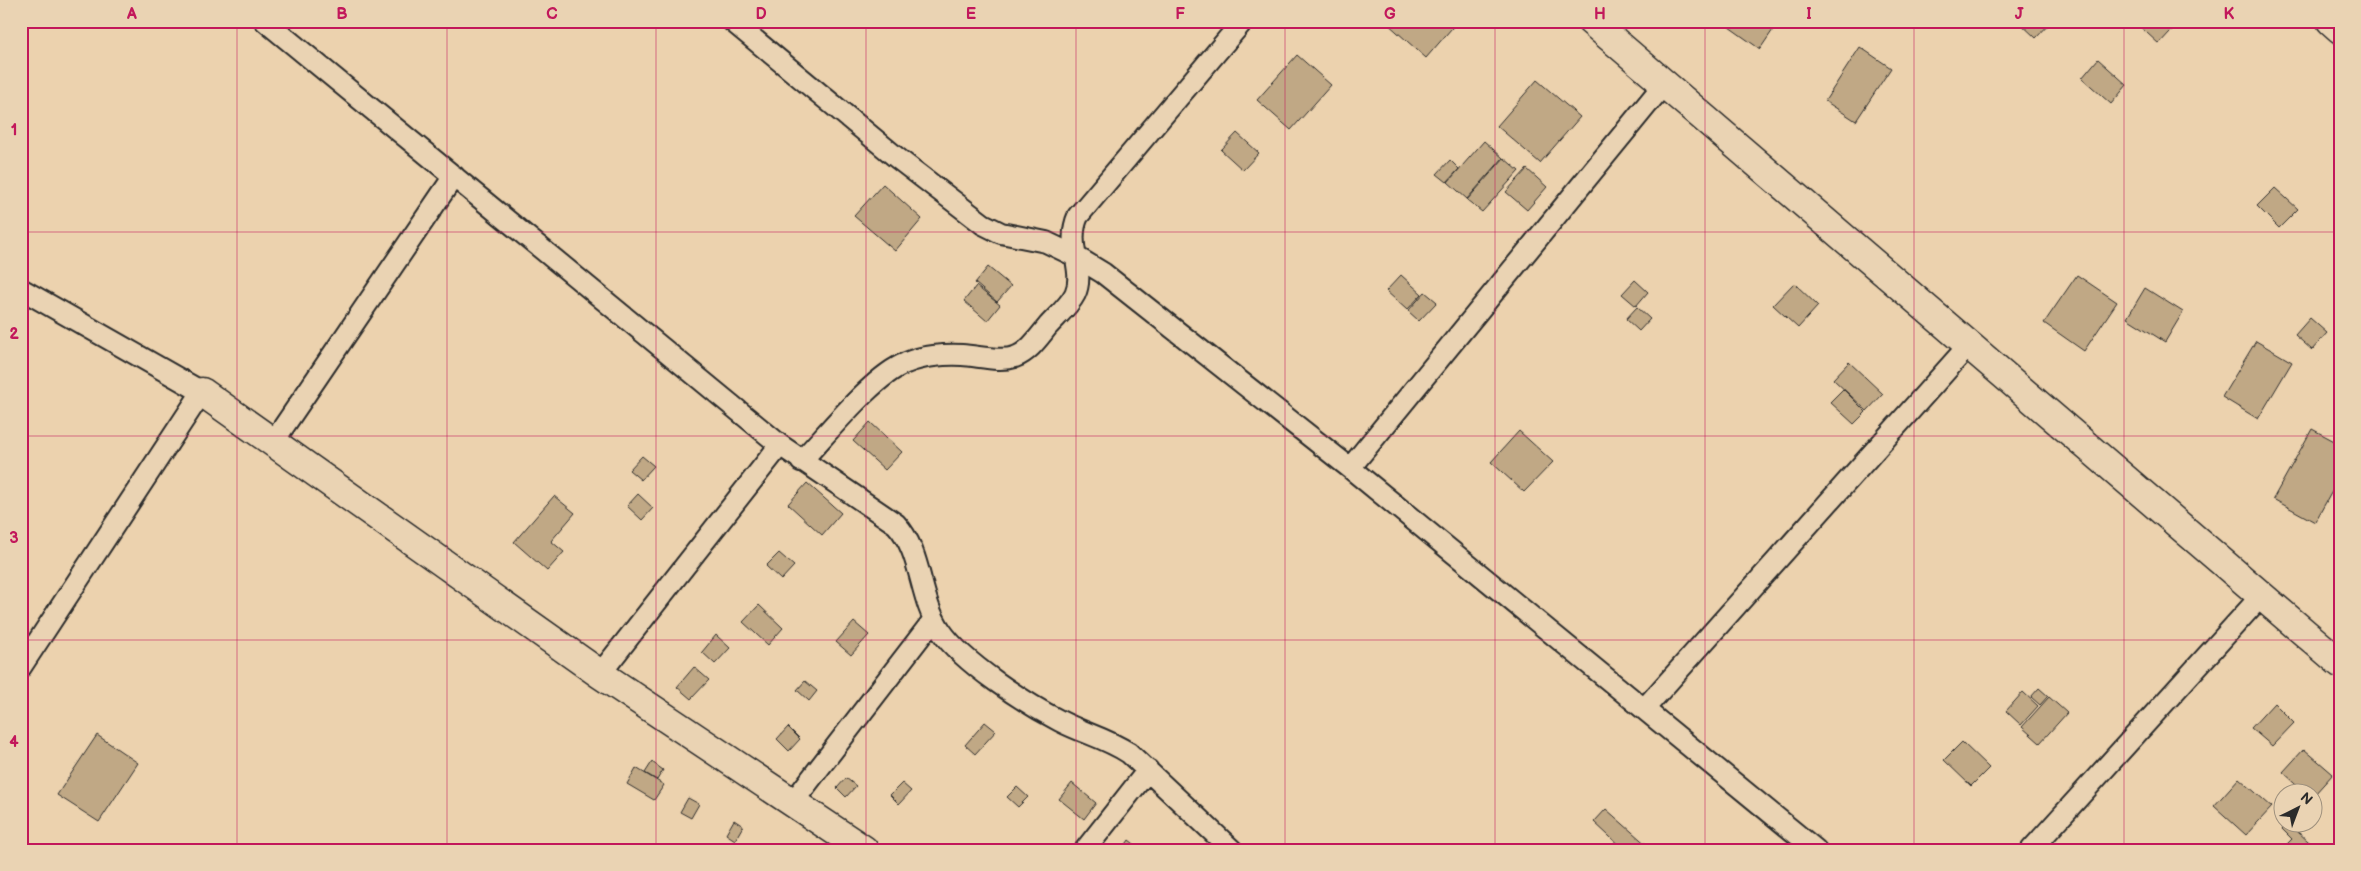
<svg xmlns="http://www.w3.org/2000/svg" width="2361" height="871" viewBox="0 0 2361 871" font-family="'Balsamiq Sans',sans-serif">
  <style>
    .building { fill: #c0a885; stroke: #2b2b2b }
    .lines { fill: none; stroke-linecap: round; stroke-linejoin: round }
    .service-casing { stroke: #2b2b2b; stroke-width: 24 }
    .minor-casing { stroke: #2b2b2b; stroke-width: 31 }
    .service { stroke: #ead3b3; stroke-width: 20 }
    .minor { stroke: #ead3b3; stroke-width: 28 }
    .grid { fill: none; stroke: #c2185b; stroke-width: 1; stroke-opacity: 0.55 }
    .neatline { fill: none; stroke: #c2185b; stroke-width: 2 }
    .grid-label { font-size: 16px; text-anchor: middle; font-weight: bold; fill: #c2185b }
  </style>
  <rect width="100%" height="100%" fill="#ecd2ae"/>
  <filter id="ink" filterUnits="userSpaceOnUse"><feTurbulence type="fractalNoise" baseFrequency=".02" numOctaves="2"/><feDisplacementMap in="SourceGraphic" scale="10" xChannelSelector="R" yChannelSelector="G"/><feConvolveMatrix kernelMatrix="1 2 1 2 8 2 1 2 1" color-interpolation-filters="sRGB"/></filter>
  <g filter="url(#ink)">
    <path class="building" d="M1388,21H1458L1426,58L1387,23Z
      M1733,21H1779L1760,49L1729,27Z
      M2018,21H2052L2036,38Z
      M2134,21H2180L2159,44Z
      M1860,47L1891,68L1856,121L1825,101Z
      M1297,55L1331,85L1291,130L1257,100Z
      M2098,59L2127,85L2111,104L2082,78Z
      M1537,80L1580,117L1540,163L1497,126Z
      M1237,133L1259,153L1243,170L1221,150Z
      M1484,141L1503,158L1467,199L1448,182Z
      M1504,158L1519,171L1482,212L1467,200Z
      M1450,160L1459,169L1447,182L1437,174Z
      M1527,169L1547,187L1527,210L1506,192Z
      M883,184L922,219L895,251L854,216Z
      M2275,188L2298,209L2279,228L2257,206Z
      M988,267L1011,286L997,302L975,283Z
      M1401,275L1422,294L1407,310L1386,291Z
      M2077,275L2117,302L2084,351L2044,323Z
      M1635,280L1648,292L1636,306L1622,294Z
      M1794,283L1818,306L1798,328L1773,305Z
      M976,286L1000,305L987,321L964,301Z
      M2145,288L2183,312L2165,342L2127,318Z
      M1425,292L1437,302L1419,321L1408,311Z
      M1637,307L1650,319L1639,331L1626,319Z
      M2310,318L2327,333L2312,350L2295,335Z
      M2256,341L2292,362L2258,419L2222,397Z
      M1849,362L1883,394L1867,411L1833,379Z
      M1843,389L1866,412L1854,424L1830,402Z
      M870,422L902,452L885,470L853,441Z
      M2312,429L2340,444V477L2315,522L2273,499Z
      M1519,431L1553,462L1524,492L1491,462Z
      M642,456L654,466L641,480L629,470Z
      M807,483L841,513L822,535L788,504Z
      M638,494L653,508L642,520L627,506Z
      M554,496L575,513L551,541L564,552L547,571L514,542Z
      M779,553L794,566L781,580L766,566Z
      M759,605L783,628L768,645L743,622Z
      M854,622L869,635L851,655L836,642Z
      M716,635L730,648L715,664L702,652Z
      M694,667L709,680L691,699L677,687Z
      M805,681L817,691L809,701L797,690Z
      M2039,688L2048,696L2040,705L2031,697Z
      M2023,692L2038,706L2021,725L2006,711Z
      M2049,697L2067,713L2040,743L2022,727Z
      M2274,703L2294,723L2272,746L2251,728Z
      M985,722L996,731L975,754L965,745Z
      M788,727L800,739L789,751L777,739Z
      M97,735L138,763L99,822L57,795Z
      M1962,742L1989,768L1971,786L1944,760Z
      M2304,749L2333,774L2314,795V794H2307L2283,772Z
      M652,762L663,770L657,780L645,773Z
      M636,768L664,785L654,800L627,784Z
      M846,778L856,786L846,797L837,788Z
      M2239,778L2272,807L2246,835L2214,806Z
      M902,783L911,791L899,804L890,795Z
      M1072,783L1096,803L1084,819L1059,799Z
      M1017,787L1028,797L1018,807L1007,797Z
      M688,798L699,804L691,818L680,812Z
      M1606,809L1649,847L1647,850H1624L1594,822Z
      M734,820L743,826L735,840L726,834Z
      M2287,824H2289L2317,849L2292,850L2287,844L2292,839L2282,829Z
      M1129,840L1142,850H1122Z"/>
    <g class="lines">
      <defs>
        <path id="service" d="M265,21L780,445L896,524C923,553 918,598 941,631C963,663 1025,703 1060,721C1083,733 1106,738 1129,753L1232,850
          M732,21L896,157L983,224L1001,233L1046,242L1075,256L1103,273L1350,468L1816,850
          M21,289L202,392L21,667
          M274,441L454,176
          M801,461C827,434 874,375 906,363C922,356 945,354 962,355C979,356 999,362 1015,357C1029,352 1039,337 1048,326C1057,316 1069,306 1075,294C1086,271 1065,245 1078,216L1243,21
          M1350,468L1664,84
          M600,674L780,445
          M1644,709L1969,345
          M793,802L934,619
          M1085,850L1148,770
          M2031,850L2262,595"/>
        <path id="minor" d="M1591,21L2340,663
          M2331,21L2340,29
          M202,392L600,674L864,850"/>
      </defs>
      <use href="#service" class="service-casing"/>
      <use href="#minor" class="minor-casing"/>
      <use href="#service" class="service"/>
      <use href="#minor" class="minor"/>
    </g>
  </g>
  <path class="grid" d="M237,21V850M447,21V850M656,21V850M866,21V850M1076,21V850M1285,21V850M1495,21V850M1705,21V850M1914,21V850M2124,21V850M21,232H2340M21,436H2340M21,640H2340"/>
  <rect width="2361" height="871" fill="none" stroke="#ead3b3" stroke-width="55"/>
  <g transform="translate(2298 808) rotate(42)"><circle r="24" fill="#ead3b3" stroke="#9e907d"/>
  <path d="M0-4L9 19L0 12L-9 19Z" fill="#2b2b2b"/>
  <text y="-8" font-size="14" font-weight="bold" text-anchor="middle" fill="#2b2b2b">N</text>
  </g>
  <rect x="28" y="28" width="2306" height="816" class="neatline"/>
  <g class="grid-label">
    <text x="132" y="19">A</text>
    <text x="342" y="19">B</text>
    <text x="552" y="19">C</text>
    <text x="761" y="19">D</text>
    <text x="971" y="19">E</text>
    <text x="1180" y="19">F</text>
    <text x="1390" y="19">G</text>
    <text x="1600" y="19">H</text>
    <text x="1809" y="19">I</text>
    <text x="2019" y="19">J</text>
    <text x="2229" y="19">K</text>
    <text x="14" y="135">1</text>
    <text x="14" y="339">2</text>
    <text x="14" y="543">3</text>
    <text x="14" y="747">4</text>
  </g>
</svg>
